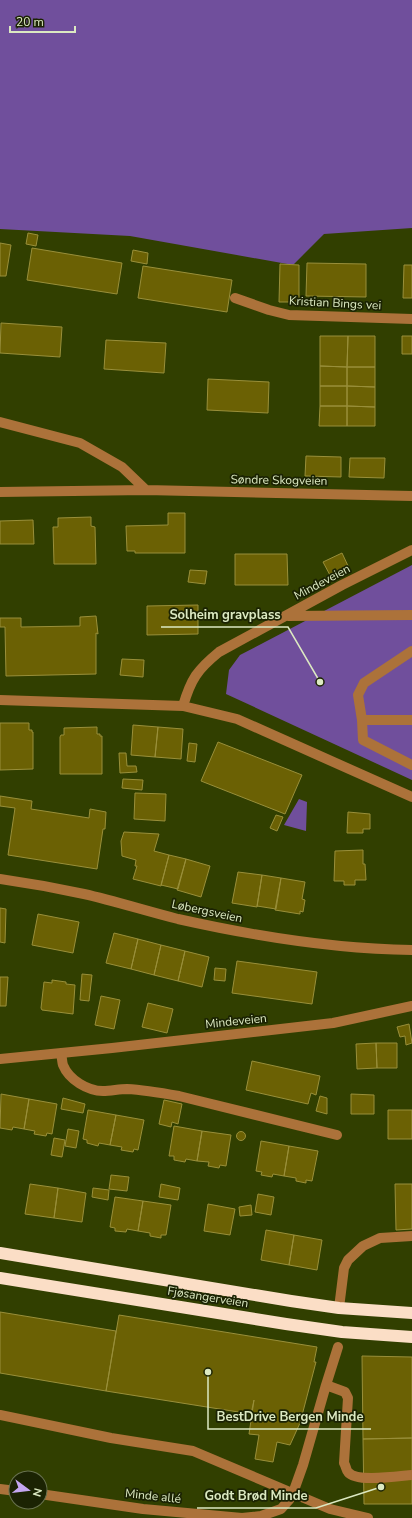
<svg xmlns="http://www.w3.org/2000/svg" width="412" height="1518" viewBox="0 0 412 1518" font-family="'Nunito Sans',sans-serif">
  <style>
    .green { fill: #704f9c }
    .building { fill: #6b6104; stroke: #998f3a }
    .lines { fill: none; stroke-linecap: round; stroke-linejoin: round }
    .minor { stroke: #ac723a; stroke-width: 10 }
    .highway { stroke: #fbdec6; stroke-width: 12 }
    .labels { text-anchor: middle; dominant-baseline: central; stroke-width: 3.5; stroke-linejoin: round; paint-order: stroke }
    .street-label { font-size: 12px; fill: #dce9c2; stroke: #1b2303 }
    .leader { fill: none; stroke: #dce9c2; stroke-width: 1.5 }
    .callout-dot { fill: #dce9c2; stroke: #1b2303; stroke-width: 1.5 }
    .callout-label { font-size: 13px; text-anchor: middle; font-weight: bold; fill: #dce9c2; stroke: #1b2303; stroke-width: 3.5; stroke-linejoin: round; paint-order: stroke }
  </style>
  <rect width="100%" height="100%" fill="#313f00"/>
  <path class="green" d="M0,0H412V228L324,234L293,265L130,236L0,229Z
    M412,565V780L226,694L229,670L240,655Z
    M299,799L307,802L306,831L284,825Z"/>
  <path class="building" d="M28,233L38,235L36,246L26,244Z
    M0,243L11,245L6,276H0Z
    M32,248L122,263L117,294L27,280Z
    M133,250L148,253L147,264L131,261Z
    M307,263L366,264V297L306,296Z
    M280,264L299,265V302H279Z
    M404,265H412V298H403Z
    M143,266L232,280L227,312L138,298Z
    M1,323L62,327L60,357L0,353Z
    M320,336H348L347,367L320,366Z
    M348,336H375V367H347Z
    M402,336H412V354H402Z
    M106,340L166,343L164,373L104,369Z
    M320,366L347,367V386H320Z
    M347,367H375V387L347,386Z
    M208,379L269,382L268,413L207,410Z
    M320,386H347V406H320Z
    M347,386L375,387V407L347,406Z
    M320,406H347V426H319Z
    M347,406L375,407V426H347Z
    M306,456L341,457V477L305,476Z
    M350,458H385L384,478L349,477Z
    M168,513H185V553H135V551H127L126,526L168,525Z
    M91,517V526L95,527L96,564H54L53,527H58V518Z
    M33,520L34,544H0V521Z
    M342,553L349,568L331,577L323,562Z
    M235,554H287L288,585H235Z
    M190,570L207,571L205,584L188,582Z
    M198,605V634L147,635V606Z
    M96,616L98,634L96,633V674L6,676L5,627H0V618H21V627L80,626V617Z
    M122,659L144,660L143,677L120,675Z
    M0,723H29V730H32V732H33V769L0,770Z
    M133,725L158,727L155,757L131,755Z
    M97,727V734H100V736H102V774H60V737L61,735H64V728Z
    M158,727L183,729L181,759L155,757Z
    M218,742L302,775L285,814L201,781Z
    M189,743L197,744L195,762L187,761Z
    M119,753H126L127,766H136L137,772L120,773Z
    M123,779L143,780L142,790L122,788Z
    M135,793L166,794L165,821L134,819Z
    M0,796L32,801L31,809L89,818L90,809L106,812L105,829H103L97,869L8,855L15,808L0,806Z
    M348,812L370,814V829H363V833H347Z
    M276,815L283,817L277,831L270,828Z
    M124,832L159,834L154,851L169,855L161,886L133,879L137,866H135L136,860L122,856L121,841Z
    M363,850V864H365L366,880H355V885H344V881H334L335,851Z
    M169,855L186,859L178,889L161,885Z
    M186,859L210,866L201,897L177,890Z
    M238,872L262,875L257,907L232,903Z
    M262,875L281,878L276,909L257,906Z
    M281,878L305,882L302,899L305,900L303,912L300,911V914L275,910Z
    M0,908L6,909L5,943L0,942Z
    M38,914L79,922L73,953L32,945Z
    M114,933L138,939L131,969L106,963Z
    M138,939L161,945L154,975L131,969Z
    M161,945L185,951L178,981L154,975Z
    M185,951L209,957L202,987L178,981Z
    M237,961L317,972L312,1004L232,993Z
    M215,968L226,969L225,981L214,980Z
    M82,974L92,975L89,1001L80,1000Z
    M0,977H8L6,1006H0Z
    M52,980L66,982V984L75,985L73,1014L42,1010L41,1008L44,982L52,983Z
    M101,996L120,1000L114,1029L95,1025Z
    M148,1003L173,1009L167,1033L142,1027Z
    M409,1024L412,1043L406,1045L405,1036L400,1037L397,1027Z
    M376,1043L377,1068L357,1069L356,1044Z
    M376,1043H397V1068H377Z
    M252,1061L320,1076L316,1095L311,1093L308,1104L246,1090Z
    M1,1094L29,1099L24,1129L13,1127L12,1130L0,1128Z
    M351,1094L374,1095V1114H351Z
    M320,1096L327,1098V1114L316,1111Z
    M63,1098L85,1104L83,1113L61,1109Z
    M29,1099L57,1104L52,1134L47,1133L46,1136L34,1134L35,1131L24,1129Z
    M164,1100L182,1104L178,1124L172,1122L171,1127L159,1124Z
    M88,1110L116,1115L110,1145L99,1143L98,1146L87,1143V1140L83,1139Z
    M388,1110H412V1139H388Z
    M116,1115L144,1120L138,1150L134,1149L133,1152L121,1150L122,1147L110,1145Z
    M174,1126L202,1131L197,1161L186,1159L185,1162L174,1160V1156H169Z
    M68,1129L79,1131L76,1148L65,1146Z
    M202,1131L231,1135L226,1166L220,1165L219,1168L208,1166L209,1162L197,1161Z
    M236.5 1136a4.5 4.5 0 1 1 9 0a4.5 4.5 0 1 1-9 0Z
    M54,1138L65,1140L62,1157L51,1155Z
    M261,1141L289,1146L284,1176L273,1174L272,1177L261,1175L262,1172L256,1171Z
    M289,1146L318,1151L312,1181L306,1180V1183L296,1181V1178L284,1176Z
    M111,1175L129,1177L127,1191L109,1189Z
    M30,1184L58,1188L54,1218L25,1214Z
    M161,1184L180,1188L178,1200L159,1197Z
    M395,1184H412V1229L396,1230Z
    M58,1188L86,1193L82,1222L54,1218Z
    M93,1188L109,1190L108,1200L92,1197Z
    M258,1194L274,1197L271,1215L255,1212Z
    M115,1197L143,1201L138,1231L127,1229L126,1232L115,1231V1228L110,1227Z
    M143,1201L171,1205L166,1235H161V1238L150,1236V1233L138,1231Z
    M208,1204L235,1209L230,1235L204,1231Z
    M251,1205L252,1215L240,1216L239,1207Z
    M266,1230L294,1235L289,1265L261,1260Z
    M294,1235L322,1240L317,1270L289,1265Z
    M0,1312L116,1331L106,1391L0,1373Z
    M119,1315L317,1347L314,1362H316L300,1423L290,1445L277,1442L273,1462L255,1459L259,1435L249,1434L254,1400L251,1414L106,1391Z
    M362,1356L412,1357V1438L363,1439Z
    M412,1438V1504H364L363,1439Z"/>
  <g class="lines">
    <path class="minor" d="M235,298L269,310L289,315L412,319
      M0,422L80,443L122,467L146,490
      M0,492L146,490L412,496
      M288,616L412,615
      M412,651L364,683L358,695L362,720H412
      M0,700L183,706L237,719L412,797
      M183,706C191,679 197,670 219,652L342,585L412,550
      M362,720L363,740L412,765
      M0,879C28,883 56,888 84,894C115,901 146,911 178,919C254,936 334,949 412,950
      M61,1053C62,1057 62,1062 63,1065C69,1080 88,1091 103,1091C111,1091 119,1089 127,1089C145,1090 162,1093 179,1096L337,1135
      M0,1059L112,1048L333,1023L412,1006
      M339,1308L344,1268L348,1260L363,1246L380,1238L412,1236
      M326,1385L345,1392L348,1398L344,1463C346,1466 346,1470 348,1472C356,1483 399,1476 412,1475
      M0,1415L111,1438L193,1451L330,1509L368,1518
      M0,1489L16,1491
      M40,1494L143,1509L242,1518L261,1516L281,1509L289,1500L293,1493L303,1465L326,1385L338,1347"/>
    <path class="highway" d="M0,1253L291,1301L339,1308L412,1313
      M0,1278L286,1324L342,1332L412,1337"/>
  </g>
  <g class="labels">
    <g class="street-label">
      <text transform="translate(335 303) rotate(3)">Kristian Bings vei</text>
      <text transform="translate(279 480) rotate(1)">Søndre Skogveien</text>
      <text transform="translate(322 582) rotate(-28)">Mindeveien</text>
      <text transform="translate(207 911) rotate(12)">Løbergsveien</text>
      <text transform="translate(236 1021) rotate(-6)">Mindeveien</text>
      <text transform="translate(208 1297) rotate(9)">Fjøsangerveien</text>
      <text transform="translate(153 1496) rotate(6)">Minde allé</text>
    </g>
  </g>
  <path class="leader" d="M320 682L288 627H161M208 1372L208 1429H371M381 1487L316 1508H197"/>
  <g class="callout-dot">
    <circle cx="320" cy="682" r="4"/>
    <circle cx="208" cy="1372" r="4"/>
    <circle cx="381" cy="1487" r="4"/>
  </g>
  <g class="callout-label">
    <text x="225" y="619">Solheim gravplass</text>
    <text x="290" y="1421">BestDrive Bergen Minde</text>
    <text x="256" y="1500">Godt Brød Minde</text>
  </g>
  <g transform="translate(28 1490) rotate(105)"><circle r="19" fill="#1b2303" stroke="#68724f"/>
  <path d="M0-3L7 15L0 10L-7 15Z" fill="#c4a7f1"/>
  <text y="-6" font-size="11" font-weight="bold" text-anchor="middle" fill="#dce9c2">N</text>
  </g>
  <path d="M10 26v6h65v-6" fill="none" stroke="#dce9c2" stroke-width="2"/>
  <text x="16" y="26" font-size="12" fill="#dce9c2" stroke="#1b2303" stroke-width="3" paint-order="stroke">20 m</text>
</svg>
